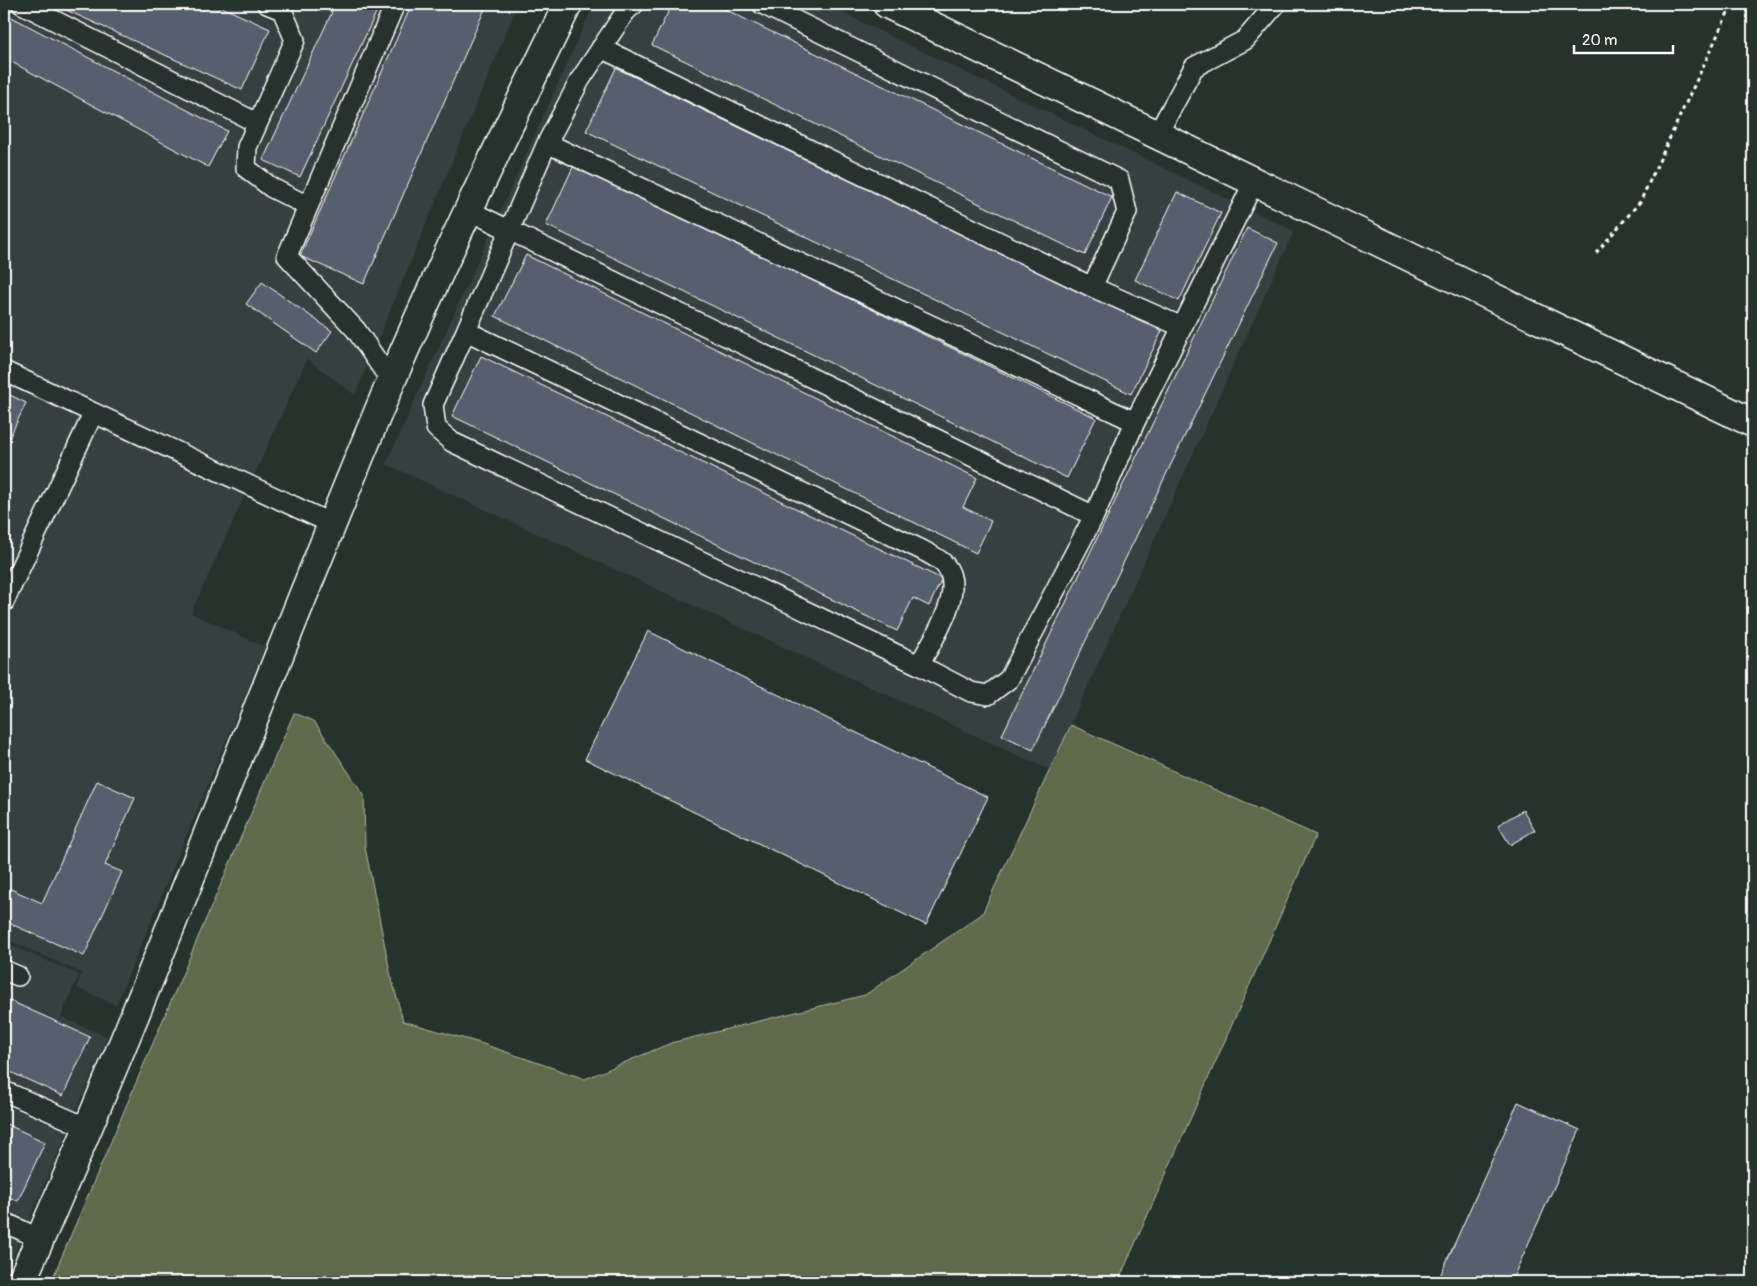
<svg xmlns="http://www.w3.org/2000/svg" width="1757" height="1286" viewBox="0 0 1757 1286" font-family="Pangolin,sans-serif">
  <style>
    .built { fill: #344040 }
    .green { fill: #5f6b4c; stroke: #afb5a6 }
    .building { fill: #565f6d; stroke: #fff }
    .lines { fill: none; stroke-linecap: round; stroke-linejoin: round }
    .service-casing { stroke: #fff; stroke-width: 22 }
    .minor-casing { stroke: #fff; stroke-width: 31 }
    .path { stroke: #fff; stroke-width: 3; stroke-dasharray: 4 4; stroke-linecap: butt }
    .service { stroke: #26332d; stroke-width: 19 }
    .minor { stroke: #26332d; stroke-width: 28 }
  </style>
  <rect width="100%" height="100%" fill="#26332d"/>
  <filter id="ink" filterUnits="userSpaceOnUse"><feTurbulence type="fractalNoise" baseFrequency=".02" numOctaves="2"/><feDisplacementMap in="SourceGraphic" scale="10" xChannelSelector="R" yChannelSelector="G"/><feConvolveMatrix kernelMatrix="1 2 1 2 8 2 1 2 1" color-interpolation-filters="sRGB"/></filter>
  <g filter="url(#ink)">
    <path class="built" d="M4,4H518L355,395L307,359L191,613L265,647L116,1005L77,988L82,973L4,938Z
      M594,4H824L1294,231L1050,770L386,464Z
      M4,942L79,975L61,1017L108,1037L4,1278Z"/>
    <path class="green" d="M294,713L314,721L364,795L365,847L390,972L403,1021L480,1043L585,1079L671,1043L865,995L982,914L1071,725L1316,835L1118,1282H51Z"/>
    <path class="building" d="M53,4H215L270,29L242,90Z
      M314,4H380L300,177L263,160L332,12Z
      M412,4H487L364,284L300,256Z
      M672,4H714L1112,197L1085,255L652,45Z
      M4,13L227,131L208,167L4,58Z
      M616,68L1162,331L1131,394L586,131Z
      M574,165L1096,418L1067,478L546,225Z
      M1177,192L1221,213L1179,301L1135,280Z
      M1247,228L1278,243L1033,750L1002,735Z
      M526,255L977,478L963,507L991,521L976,553L495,316Z
      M262,282L332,331L316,353L246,304Z
      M481,356L942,579L929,606L913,598L897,631L452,416Z
      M4,392L26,403L4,449Z
      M648,631L988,797L926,925L585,759Z
      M97,781L135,798L105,865L122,872L84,956L4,921V886L42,903Z
      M1523,810L1535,830L1510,845L1498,825Z
      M4,998L90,1037L63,1096L4,1069Z
      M1518,1102L1580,1130L1511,1282H1455L1440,1276Z
      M4,1123L45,1142L18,1201L4,1195Z"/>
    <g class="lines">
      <defs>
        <path id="service" d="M22,4L257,123
          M267,4L282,10L295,40L247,147L246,168L272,188L308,206
          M634,4L626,11L580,80L547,143L466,331L922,550C929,554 940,559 945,565C967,591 932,641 919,665L971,692L988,695L1009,679L1094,516L1135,422L1254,182
          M762,4L1119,180L1127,212L1092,287
          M601,48L1092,287L1182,327
          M1157,135L1194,67L1245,40L1276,4
          M547,143L1135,422
          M468,210L1094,516
          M466,331L433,405L436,428L452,442L919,665
          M4,371L332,524
          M391,381L356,330L287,256L395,4
          M4,602L93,414
          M4,970L18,976
          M4,1091L88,1128
          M4,1222L40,1239"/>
        <path id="minor" d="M887,4L1753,423
          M21,1282C153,987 264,682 390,384C445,255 507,129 568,4"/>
      </defs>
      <use href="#service" class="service-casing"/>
      <use href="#minor" class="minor-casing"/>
      <path class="path" d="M1596,253L1640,202L1732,4"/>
      <use href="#service" class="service"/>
      <use href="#minor" class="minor"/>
    </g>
  </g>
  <rect width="1757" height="1286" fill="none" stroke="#26332d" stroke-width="20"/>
  <rect x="10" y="10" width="1737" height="1266" fill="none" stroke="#fff" stroke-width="2" filter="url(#ink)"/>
  <path d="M1574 45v8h99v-8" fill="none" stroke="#ffffff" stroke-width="2.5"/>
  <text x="1582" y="45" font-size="15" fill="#ffffff" stroke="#26332d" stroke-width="4" paint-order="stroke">20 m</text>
</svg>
